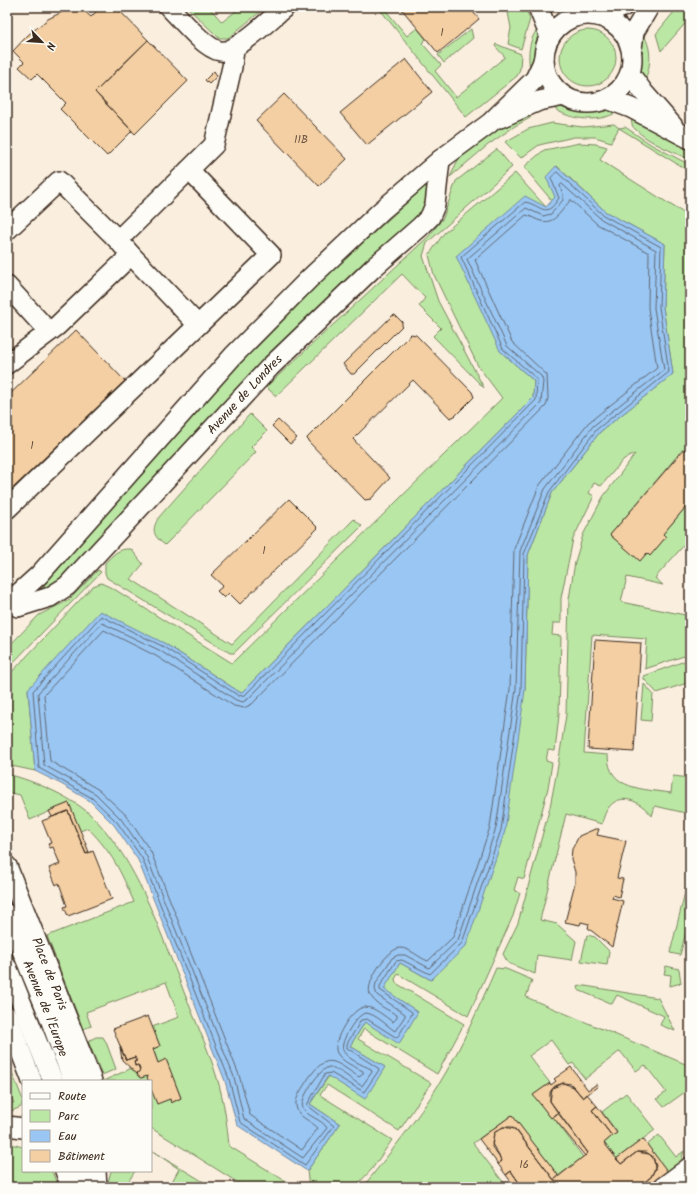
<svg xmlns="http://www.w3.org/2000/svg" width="697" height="1194" viewBox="0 0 697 1194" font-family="Kalam,sans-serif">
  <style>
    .built { fill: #faeede; fill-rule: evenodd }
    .green { fill: #bbe7a4; stroke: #7b8861 }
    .water { fill: #99c6f3; stroke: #73889e }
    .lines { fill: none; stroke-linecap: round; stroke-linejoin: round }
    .shore { stroke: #616873; stroke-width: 1 }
    .building { fill: #f3cfa3; stroke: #3b2a1e }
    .minor-casing { stroke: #3b2a1e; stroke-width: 22 }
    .minor { stroke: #fdfcf7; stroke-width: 19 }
    .labels { text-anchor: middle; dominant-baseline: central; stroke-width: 4; stroke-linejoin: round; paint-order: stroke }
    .number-label { font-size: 11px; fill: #69533f }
    .street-label { font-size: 13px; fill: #3b2a1e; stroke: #fdfcf7 }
  </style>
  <rect width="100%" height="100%" fill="#fdfcf7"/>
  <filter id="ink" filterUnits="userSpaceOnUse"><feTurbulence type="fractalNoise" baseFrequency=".025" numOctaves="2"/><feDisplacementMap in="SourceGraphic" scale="8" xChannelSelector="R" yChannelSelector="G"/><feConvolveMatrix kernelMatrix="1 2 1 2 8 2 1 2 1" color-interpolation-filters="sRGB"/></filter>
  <g filter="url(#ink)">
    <path class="built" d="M7,7H690V1187H7ZM23,1081H151V1171H23Z"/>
    <path class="green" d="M187,7H209L222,22L241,7H266L228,38H219Z
      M378,7H383L407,36L417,28L426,39L422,43L441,65L435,71L456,97L505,57L495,46L496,44L521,54L520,69L517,76L466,117Z
      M507,7H525L530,19L521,49L508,44L511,28Z
      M678,7H690V18L661,51L656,34Z
      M540,27L541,37L531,73C527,59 528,37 540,27Z
      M471,29L473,38L444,63L438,55Z
      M560 58a28 28 0 1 1 56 0a28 28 0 1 1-56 0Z
      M642,32C652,47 652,65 644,82L641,68Z
      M549,104L564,105L578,110L586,111L610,108L617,112C598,124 564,120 549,104Z
      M535,107L530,118L515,126L488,145L450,177C453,172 455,165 458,160C470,141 515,117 535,107Z
      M632,115L690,148V160C672,151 649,143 635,129C631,126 631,120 632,115Z
      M552,123L583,127L614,124L619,128L625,127L652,145L690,165V172L619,128L611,142L595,137H574L539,145L521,158L505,142L528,129Z
      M580,143L596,144L607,147L600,160L690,217V454L683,449L610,535L640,560L647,553L650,555L666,537L663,534L690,502V548L685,544L655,578L663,585L627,577L621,602L690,616V654L645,669L647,639L592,635L584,753L608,755C608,790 644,789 671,793L673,776L690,778V814L655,806L652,816C634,793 608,792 602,824L566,814L540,920L557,924L576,941L572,960L537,955L535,974L508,963L503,954L518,923L550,807L558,765L566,715L569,599L575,562L583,535L603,497L635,454L624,459L601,486L594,483L589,493L594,496L573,539L561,598V623H553L552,635L561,636L559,715L555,751L548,750L546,761L552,763L548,788L524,879L518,877L514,890L520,893L513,916L468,1016L398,974L395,979L396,983L464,1024L437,1074L364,1029L358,1039L431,1083L399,1131L327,1085L320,1095L392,1140L372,1169L355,1187H309L307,1171L340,1124L310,1104L329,1076L385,1067L350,1046L365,1022L418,1012L383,989L400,963L431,980L525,690L528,555L552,493L600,432L673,374L663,307L665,244L606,212L557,166L555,197L552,201L524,167L544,150Z
      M497,149L512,167L427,243L423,256L438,301L484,388L433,336L441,328L419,306L425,298L402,274L276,396L266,387L429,236L443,218L456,181Z
      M515,173L546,207L500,351L534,381L533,398L241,693L164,643L28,689L35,771L7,765L9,749L7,682L10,674L93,586L101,583L114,589L232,663L502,398L478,366L434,275L429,255L444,233Z
      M433,179L424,217L66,581L33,598L217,387L323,279Z
      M250,414L267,431L251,447L256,452L165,545C153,536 151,530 159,517Z
      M354,519L362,526L234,653H230L107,578L105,573V563C113,555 118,548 131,549L143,564L131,579L232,644Z
      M98,570L101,572L7,669V649L11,644L39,615L69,600Z
      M690,659V682L657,693L644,679V676Z
      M644,684L653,694L651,721L641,720Z
      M7,774C35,781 75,798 95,819C137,863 157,924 179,979C191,1012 207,1044 217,1078C224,1100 227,1124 229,1146L295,1187H245L151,1128V1089L170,1099L171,1103L181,1098L166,1060L158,1063L153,1049L160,1046L152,1027L179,1017L166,982L86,1012L91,1026L83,1029L47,936L134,902C120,870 113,854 88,828L80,831L69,803L30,820L20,795L7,792Z
      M690,872V916L680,955L670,953Z
      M7,929L64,1081H62L7,944Z
      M587,935L595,937L609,951L607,965L581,961Z
      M666,966L679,969L681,983L670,986L671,975L664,974Z
      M496,968L506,969L532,980L526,997L690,1066V1098L685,1092L664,1107L657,1099L666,1092L645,1065L636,1071L620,1051L585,1079L573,1063L569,1065L551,1040L529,1056L550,1083L534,1095L551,1118L553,1117L583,1157L558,1176L512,1115L473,1143L507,1187H363C389,1154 417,1120 439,1084C462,1047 479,1007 496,968Z
      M579,985L658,998L675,1031L660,1025L664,1016L617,995L612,1004L578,990L577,987Z
      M96,1037H103L106,1042L116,1069L102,1075L88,1041Z
      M7,1060L23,1100L21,1107L9,1112L7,1111V1102L14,1103L7,1087Z
      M132,1068L140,1078L147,1076L148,1081H103Z
      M626,1093L655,1130L616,1159L604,1143L617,1132L602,1112Z
      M659,1135L676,1157L684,1151L681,1161L669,1174L647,1145Z
      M11,1144L23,1147V1171H52L58,1187H7V1150H10Z
      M151,1150L212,1187H169L179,1169Z
      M111,1171H135L125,1187H110L108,1182Z"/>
    <path class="water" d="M556,166L606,212L665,244L663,307L673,374L600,432L552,493L528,555L525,690L505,831L466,946L431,980L400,963L384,989L418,1012L399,1044L365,1022L350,1046L385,1067L365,1099L328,1076L310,1104L340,1124L307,1171L237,1125L225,1081L138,860L114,825L90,801L61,784L35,771L28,689L100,611L164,643L241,693L533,398L534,381L500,351L456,256L525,196L546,207L555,197L546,177Z"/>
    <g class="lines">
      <path class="shore" d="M557,172L603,215L661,247L659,307L669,372L597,429L549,492L524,554L521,690L501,830L462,943L430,974L402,960L396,961L380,986V990L412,1012V1014L397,1038L367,1019L361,1020L347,1044V1048L378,1068L379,1070L364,1092L331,1073L325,1074L307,1105L334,1126L305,1165L240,1122L229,1079L142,858L117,822L92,798L39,768L33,691L101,616L162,646L239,696L245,695L536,400L537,379L503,349L461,257L525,202C542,205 545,220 559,198L551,178Z
        M562,184L601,219L656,250L654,308L664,370L593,426L545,489L520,551L516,689L496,828L458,940L429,968L405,955H398L392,958L376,983L375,989L377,995L405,1014V1016L395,1031C387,1026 376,1014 366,1013C357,1013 339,1043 343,1050C346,1059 363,1065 371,1069L372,1072L362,1086C353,1081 338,1068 330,1067C321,1066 298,1101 303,1108C307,1117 322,1119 327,1128L303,1158L244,1119L234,1077L146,855L121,819L96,794L44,765L38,693L102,623L159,650L236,700L243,702L248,699L541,403L543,381L541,376L507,346L467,259L526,208L543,216L551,214L563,200V194L560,186Z
        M571,200L597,224L649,253L648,308L657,368L588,423L539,486L514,549L510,689L490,827L453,937L428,961C419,958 410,948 400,948C387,949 365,983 370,994C374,1004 388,1010 397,1015V1018L393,1022C385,1017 375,1007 365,1007C352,1007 331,1042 337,1053C342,1062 355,1067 363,1071V1074L359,1077C335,1062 328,1050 308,1079C304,1086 298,1093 296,1102C295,1117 309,1119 318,1128L302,1150L250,1115L239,1075L151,852L126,815L99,790L50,761L44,695L104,630L156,656L234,706L244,708L252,704L546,406L548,398L547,375L512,342L475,260L526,215C531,216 536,220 541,221C556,225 562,208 571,200Z"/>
    </g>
    <path class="building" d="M80,7L91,17L101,7H116L148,40L95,92L132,131L107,156L60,109L66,103L37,74L32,79L19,67L24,62L13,51L28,35L48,19L70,8Z
      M400,7H469L479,19L438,53Z
      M148,40L188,81L135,134L95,92Z
      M406,59L432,92L367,145L340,113Z
      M214,71L217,76L209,84L205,80Z
      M284,94L347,159L319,186L256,121Z
      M395,315L402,322V326L354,374H351L343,364L392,316Z
      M76,330L125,381L7,494V397Z
      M411,334L416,335L472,392L474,397L455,416L450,418L413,380L353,439L390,478L371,499L365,500L308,441L307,438Z
      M278,420L297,438L290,444L272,426Z
      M684,449L690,454V502L663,534L666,537L650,556L647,553L640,561L610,535Z
      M289,499L318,528L240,604L229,593L224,598L217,591L223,586L211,575Z
      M595,640L641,643L634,752L588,749Z
      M69,803L89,852L86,854L68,811L52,817L49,811Z
      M68,811L86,854L93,851L112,899L68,916L64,907L67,906L59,883L56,885L49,868L60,864L53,847L50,848L48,844L51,843L42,821Z
      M595,829H599L597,835L626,841L617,878L623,879L619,897L613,895L612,898L623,901L612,947L588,928L589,924L581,922L580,925L565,922L575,883V872L571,859L572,849L579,836Z
      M148,1016L160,1046L153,1049L158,1063L166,1059L181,1098L171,1103L170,1099L157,1104L151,1089V1081H148L147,1076L141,1078L138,1076L137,1073L140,1070L138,1065L135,1066V1065L134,1062L137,1061L135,1057L126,1060L113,1029Z
      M120,1047L126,1060L135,1057L137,1061L134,1062L135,1065V1066L138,1065L140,1070L137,1074L122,1060Z
      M571,1067L588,1090L597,1084L598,1086L583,1098L571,1084L563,1083L555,1086L550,1092V1101L558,1113L551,1118L533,1095L550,1083L551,1085L556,1081L554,1079Z
      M563,1083L574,1087L583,1098L587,1094L597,1106L592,1110L612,1136L604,1143L621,1164L637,1152H646L652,1156L656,1166L651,1177L638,1187H522L511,1171L506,1175L498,1164L502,1161L492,1144L494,1133L503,1127H511L517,1131L554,1180L588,1153L550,1101L552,1089Z
      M597,1106L617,1133L612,1136L592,1110Z
      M558,1113L588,1153L585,1156L553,1117Z
      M512,1115L558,1175L554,1180L515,1129L503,1127L494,1133L492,1147L502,1161L498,1164L479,1139Z
      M643,1139L668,1172L648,1187H638L651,1177L655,1169L654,1159L649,1154L637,1152L621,1164L616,1159Z
      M511,1171L522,1187H515L506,1175Z"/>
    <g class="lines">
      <defs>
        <g id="minor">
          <path d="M169,7C180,18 204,48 220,51C236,54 272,17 285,7"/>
          <path d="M538,7L550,37"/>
          <circle cx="588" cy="59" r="44"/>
          <path d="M599,16L623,7"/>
          <path d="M632,49L634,32L649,7"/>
          <path d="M630,74L644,93L673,126"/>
          <path d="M607,99L631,108L690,139"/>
          <path d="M500,118L539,101L564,96"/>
          <path d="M7,230L59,181L118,240L214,145L232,67L234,49"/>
          <path d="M131,255L198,325"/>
          <path d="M7,286L49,332"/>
          <path d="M7,364L57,326L131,255L118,240"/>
          <path d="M7,509L271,255L189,170"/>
          <path d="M7,604L39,575L233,356L309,279L381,211L440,160L490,123L535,79L542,64L544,57"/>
          <path id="s1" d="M18,607L50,597L67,586L270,367L373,268L420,227L430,217L435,205L440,160"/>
          <path id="s2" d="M7,866L92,1081"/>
          <path id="s3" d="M7,914L49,1016L73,1081"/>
          <path d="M7,967L53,1081"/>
          <path d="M7,1016L32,1081"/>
          <path d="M7,1126L23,1128"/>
          <path d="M65,1171L71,1187"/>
          <path d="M81,1171L84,1187"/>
          <path d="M96,1171L97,1187"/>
          <path d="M663,1187L690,1167"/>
        </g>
      </defs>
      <use href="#minor" class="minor-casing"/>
      <use href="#minor" class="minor"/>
    </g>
  </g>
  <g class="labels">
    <g class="number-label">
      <text x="442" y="33">1</text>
      <text x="301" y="140">11B</text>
      <text x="32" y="446">1</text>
      <text x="264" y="551">1</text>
      <text x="524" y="1165">16</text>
    </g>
    <g class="street-label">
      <text stroke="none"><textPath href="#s1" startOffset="315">Avenue de Londres</textPath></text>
      <text stroke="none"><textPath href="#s2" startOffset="116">Place de Paris</textPath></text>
      <text stroke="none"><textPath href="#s3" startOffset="102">Avenue de l'Europe</textPath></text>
    </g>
  </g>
  <rect width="697" height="1194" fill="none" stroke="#fdfcf7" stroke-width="24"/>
  <rect x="12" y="12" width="673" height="1170" fill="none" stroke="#3b2a1e" stroke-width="1.5" filter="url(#ink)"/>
  <rect x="22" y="1080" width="130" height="92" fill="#fdfcf7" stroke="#afa8a0"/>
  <rect x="30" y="1093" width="20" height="6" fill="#fdfcf7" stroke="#afa8a0"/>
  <text x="58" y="1100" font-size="12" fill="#3b2a1e">Route</text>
  <rect x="30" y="1110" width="20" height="12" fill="#bbe7a4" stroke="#afa8a0"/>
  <text x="58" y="1120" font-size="12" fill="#3b2a1e">Parc</text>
  <rect x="30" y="1130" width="20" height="12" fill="#99c6f3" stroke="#afa8a0"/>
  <text x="58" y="1140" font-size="12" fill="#3b2a1e">Eau</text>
  <rect x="30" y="1150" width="20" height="12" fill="#f3cfa3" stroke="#afa8a0"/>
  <text x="58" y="1160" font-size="12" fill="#3b2a1e">Bâtiment</text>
  <g transform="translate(42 42) rotate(115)" stroke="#fdfcf7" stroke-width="3" paint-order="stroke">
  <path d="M0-3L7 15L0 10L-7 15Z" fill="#3b2a1e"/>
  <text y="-6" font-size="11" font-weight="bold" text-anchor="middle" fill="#3b2a1e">N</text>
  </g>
</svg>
